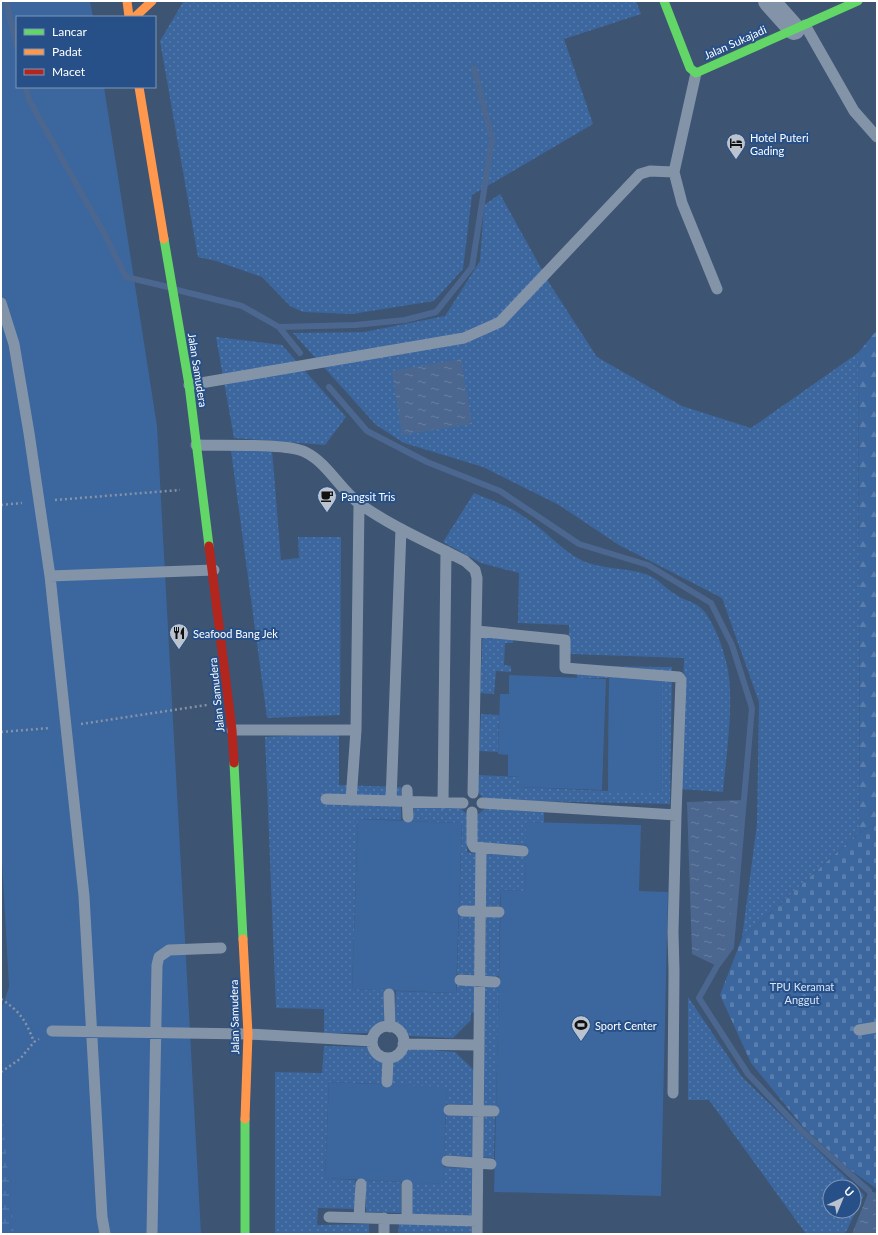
<svg xmlns="http://www.w3.org/2000/svg" width="878" height="1235" viewBox="0 0 878 1235" font-family="Lato,sans-serif">
  <style>
    .grass { fill: url(#grass-dots); fill-rule: evenodd }
    .forest { fill: url(#forest-firs) }
    .wetland { fill: url(#wetland-marsh) }
    .cemetery { fill: url(#cemetery-stones) }
    .park { fill: #3c669e }
    .water { fill: url(#water-ripples) }
    .lines { fill: none; stroke-linecap: round; stroke-linejoin: round }
    .stream { stroke: #4c678f; stroke-width: 6 }
    .path { stroke: #8494a8; stroke-width: 2.5; stroke-dasharray: 2 3; stroke-linecap: butt }
    .lane { stroke: #8494a8; stroke-width: 11 }
    .street { stroke: #8494a8; stroke-width: 22 }
    .fast { stroke: #63d668; stroke-width: 9 }
    .slow { stroke: #ff974d; stroke-width: 9 }
    .jam { stroke: #b3261e; stroke-width: 9 }
    .labels { text-anchor: middle; dominant-baseline: central; stroke-width: 4; stroke-linejoin: round; paint-order: stroke }
    .street-label { font-size: 11px; fill: #fff; stroke: #275088 }
    .poi-label { font-size: 11px; fill: #fff; stroke: #275088; text-anchor: start }
    .park-label { font-size: 11px; fill: #d8e5f7; stroke: #275088 }
  </style>
  <defs>
    <pattern id="grass-dots" width="8" height="8" patternUnits="userSpaceOnUse"><rect width="8" height="8" fill="#3c669e"/><path d="M2 2h.1M6 6h.1" fill="none" stroke="#597dad" stroke-width="1.8" stroke-linecap="round"/></pattern>
    <pattern id="forest-firs" width="22" height="20" patternUnits="userSpaceOnUse"><rect width="22" height="20" fill="#3c669e"/><path d="M5 1l3.5 6h-7zM16 11l3.5 6h-7z" fill="#597dad"/></pattern>
    <pattern id="wetland-marsh" width="20" height="14" patternUnits="userSpaceOnUse"><rect width="20" height="14" fill="#3c669e"/><path d="M1 5h8M5 5V1M11 12h8M15 12V8" fill="none" stroke="#597dad"/></pattern>
    <pattern id="cemetery-stones" width="16" height="16" patternUnits="userSpaceOnUse"><rect width="16" height="16" fill="#3c669e"/><path d="M2 7V4a2 2 0 0 1 4 0v3zM10 15v-3a2 2 0 0 1 4 0v3z" fill="#597dad"/></pattern>
    <pattern id="water-ripples" width="26" height="14" patternUnits="userSpaceOnUse"><rect width="26" height="14" fill="#4c678f"/><path d="M2 4q2-2 4 0t4 0M15 11q2-2 4 0t4 0" fill="none" stroke="#677ea0"/></pattern>
  </defs>
  <rect width="100%" height="100%" fill="#3d5472"/>
  <path class="grass" d="M186,1H636L641,14L564,39L593,124L472,195L463,269L434,301L352,314L303,312L290,306L262,277L216,261L198,257L160,41L183,2Z
    M500,194L551,286L597,357L682,406L751,428L858,353L860,832L742,938L757,824L759,702L722,598L619,545L559,505L483,467L404,443L376,425L293,333L364,332L445,316L480,261L484,205Z
    M216,337L282,345L346,417L325,445L234,438Z
    M272,450L281,560L299,558L298,537H341L340,715L267,718L231,451Z
    M474,493C490,500 509,506 523,516C545,529 560,550 583,561C603,570 628,567 648,575C660,580 665,588 675,594C684,601 695,601 703,610C716,625 727,658 729,677C733,712 726,757 723,792L680,789L684,658L569,654V625L518,623L519,573L481,563L443,542Z
    M483,631L513,632V643H505L504,665L511,666V672L496,671L494,694L480,693Z
    M577,666L672,667L670,804L485,800L477,791L479,775L520,777V787L608,791L609,678H577Z
    M481,714L499,715L498,752L479,751Z
    M339,733V785L401,787V820L358,819L352,989L384,990V1020L367,1033H324V1009L276,1008L265,737Z
    M488,806L544,810V823L526,822V845L476,843V816Z
    M414,807H459L469,816L467,852L477,854L478,906H459L462,823L413,821Z
    M486,854L526,855L525,891L501,890L500,906H485Z
    M459,915H478L476,975L457,974Z
    M486,916L500,917L499,976H485Z
    M457,984L476,985V1012L471,1013V1020L453,1038L409,1036L394,1020L396,991L456,993Z
    M485,985L499,986L496,1107H483Z
    M688,997L742,1077L864,1195L845,1234H806L709,1100H688ZM830,1187H854V1211H830Z
    M324,1046L368,1047L384,1064L382,1084L329,1082L325,1178L355,1180V1209L318,1208L317,1225L369,1224V1234H275V1072L322,1073Z
    M409,1048L455,1052L475,1071L473,1105L446,1104L447,1088L391,1085V1065Z
    M446,1113L473,1116V1157L444,1155Z
    M484,1116L495,1117L494,1158L481,1157Z
    M443,1167L473,1168L472,1215L412,1214V1182L443,1184Z
    M366,1180L401,1182V1213L366,1212Z
    M399,1224L471,1226V1234H398Z"/>
  <path class="forest" d="M877,330V823L860,832L858,353Z"/>
  <path class="wetland" d="M1,989L29,1234H1Z"/>
  <path class="cemetery" d="M877,823V1189L849,1169L804,1128L751,1063L720,995L742,938L860,832Z"/>
  <path class="park" d="M1,1H90L93,17H17V87H104L157,426L201,1234H14L1,1101V1011L9,987L1,844Z
    M509,675L606,679L602,790L520,787V777L508,776V755L498,754V752L500,694H509Z
    M609,678L662,679V791H608Z
    M358,819L462,823L456,993L352,989Z
    M526,822L641,825L639,891L668,892L661,1196L494,1192L501,890L525,891Z
    M329,1082L447,1087L443,1184L325,1178Z"/>
  <path class="water" d="M461,359L472,424L402,435L392,371Z
    M744,800L731,947L717,966L692,954L687,802Z
    M869,1191L877,1193V1234H852Z"/>
  <g class="lines">
    <path class="stream" d="M6,1L17,48
      M26,87L29,100L105,235L126,277L168,287
      M177,290L242,306L279,327L300,353
      M279,327L355,325L405,320L436,312L472,267L492,139L474,68
      M329,387L367,431L427,462L500,491L579,544L648,565L711,603L732,645L752,708L731,947L717,966L699,998L748,1074L802,1131L869,1191"/>
    <path class="path" d="M55,500L180,490
      M1,505L22,503
      M81,724L207,705
      M1,732L50,728
      M1,999C20,1011 26,1021 34,1042
      M1,1072L20,1059L34,1042L39,1039"/>
    <path class="lane" d="M805,25L854,111L877,137
      M696,73L674,172L682,203L717,289
      M1,303L14,344L29,433L50,576L84,896L102,1217L105,1234
      M189,385L464,338L500,322L640,174L650,171L674,172
      M196,445C221,446 286,443 305,452C328,463 340,490 360,504C392,527 430,543 465,561L475,570L477,578L473,793
      M50,576L214,570
      M477,631L565,640V668L679,677L681,680L676,815
      M232,730H356
      M407,790L408,817
      M326,799L463,803
      M351,800L356,730L359,504
      M391,801L401,529
      M443,803L446,551
      M482,803L676,815L673,932L674,971L673,1093
      M472,812V843L474,847L523,851
      M463,911L499,912
      M460,980L495,982
      M389,994L390,1027
      M372 1042a16 16 0 1 1 32 0a16 16 0 1 1-32 0Z
      M859,1030L877,1027
      M52,1031L248,1034L372,1041
      M403,1044L477,1045
      M387,1082L388,1058
      M449,1110L494,1111
      M447,1161L491,1164
      M329,1217L477,1221
      M359,1218L361,1184
      M407,1219V1185
      M152,1234L157,965L159,957L169,950L221,948
      M384,1234V1218
      M477,1234L481,849"/>
    <path class="street" d="M769,1L794,29"/>
    <path class="fast" d="M664,1L690,68L696,73L858,1
      M164,239L189,385L209,546
      M234,763L243,939
      M245,1119V1234"/>
    <path class="slow" d="M127,1L129,17
      M135,17L152,1
      M139,87L164,239
      M243,939L248,1034L245,1119"/>
    <path class="jam" d="M209,546L232,730L234,763"/>
  </g>
  <defs>
    <symbol id="hotel-pin" viewBox="-11 -11 22 30"><path d="M0 17L-7.5 6A9.5 9.5 0 1 1 7.5 6Z" fill="#bbc3ce" stroke="#275088"/><path d="M-6-4.5h1.5V1H6V5H4.5V3h-9V5H-6ZM-4 0a1.8 1.8 0 1 1 3.6 0ZM.5 0V-2.5h3Q6-2.5 6 0Z" fill="#111"/></symbol>
    <symbol id="cafe-pin" viewBox="-11 -11 22 30"><path d="M0 17L-7.5 6A9.5 9.5 0 1 1 7.5 6Z" fill="#bbc3ce" stroke="#275088"/><path d="M-5.5-4.5H6V0H3Q3 3.5 0 3.5H-2.5Q-5.5 3.5-5.5 0ZM3-3.2v2h1.7v-2ZM-6 4.5H4V6H-6Z" fill="#111"/></symbol>
    <symbol id="restaurant-pin" viewBox="-11 -11 22 30"><path d="M0 17L-7.5 6A9.5 9.5 0 1 1 7.5 6Z" fill="#bbc3ce" stroke="#275088"/><path d="M-5-6h1v4h1v-4h1v4h1v-4h1v5L-1.5 .5V6h-2V.5L-5-1ZM5-6V6H3V1.5H1.5Q1.5-4 5-6Z" fill="#111"/></symbol>
    <symbol id="stadium-pin" viewBox="-11 -11 22 30"><path d="M0 17L-7.5 6A9.5 9.5 0 1 1 7.5 6Z" fill="#bbc3ce" stroke="#275088"/><path d="M0-5a6.5 5 0 1 0 0 10a6.5 5 0 1 0 0-10ZM-3.5-1.8h7v3.6h-7Z" fill="#111"/></symbol>
  </defs>
  <g fill-rule="evenodd">
    <use href="#hotel-pin" x="725" y="132" width="22" height="30"/>
    <use href="#cafe-pin" x="316" y="485" width="22" height="30"/>
    <use href="#restaurant-pin" x="168" y="622" width="22" height="30"/>
    <use href="#stadium-pin" x="570" y="1014" width="22" height="30"/>
  </g>
  <g class="labels">
    <g class="street-label">
      <text transform="translate(735 42) rotate(-24)">Jalan Sukajadi</text>
      <text transform="translate(198 370) rotate(81)">Jalan Samudera</text>
      <text transform="translate(216 695) rotate(-96)">Jalan Samudera</text>
      <text transform="translate(234 1017) rotate(-91)">Jalan Samudera</text>
    </g>
    <g class="poi-label">
      <text x="750" y="137">Hotel Puteri<tspan x="750" dy="13">Gading</tspan></text>
      <text x="341" y="496">Pangsit Tris</text>
      <text x="193" y="633">Seafood Bang Jek</text>
      <text x="595" y="1025">Sport Center</text>
    </g>
    <g class="park-label">
      <text x="802" y="986">TPU Keramat<tspan x="802" dy="13">Anggut</tspan></text>
    </g>
  </g>
  <rect width="878" height="1235" fill="none" stroke="#ffffff" stroke-width="4"/>
  <rect x="16" y="16" width="140" height="72" fill="#275088" stroke="#7d96b8"/>
  <rect x="24" y="29" width="20" height="6" fill="#63d668" stroke="#7d96b8"/>
  <text x="52" y="36" font-size="12" fill="#ffffff">Lancar</text>
  <rect x="24" y="49" width="20" height="6" fill="#ff974d" stroke="#7d96b8"/>
  <text x="52" y="56" font-size="12" fill="#ffffff">Padat</text>
  <rect x="24" y="69" width="20" height="6" fill="#b3261e" stroke="#7d96b8"/>
  <text x="52" y="76" font-size="12" fill="#ffffff">Macet</text>
  <g transform="translate(842 1199) rotate(44)"><circle r="19" fill="#275088" stroke="#7d96b8"/>
  <path d="M0-3L7 15L0 10L-7 15Z" fill="#bbc3ce"/>
  <text y="-6" font-size="11" font-weight="bold" text-anchor="middle" fill="#ffffff">U</text>
  </g>
</svg>
